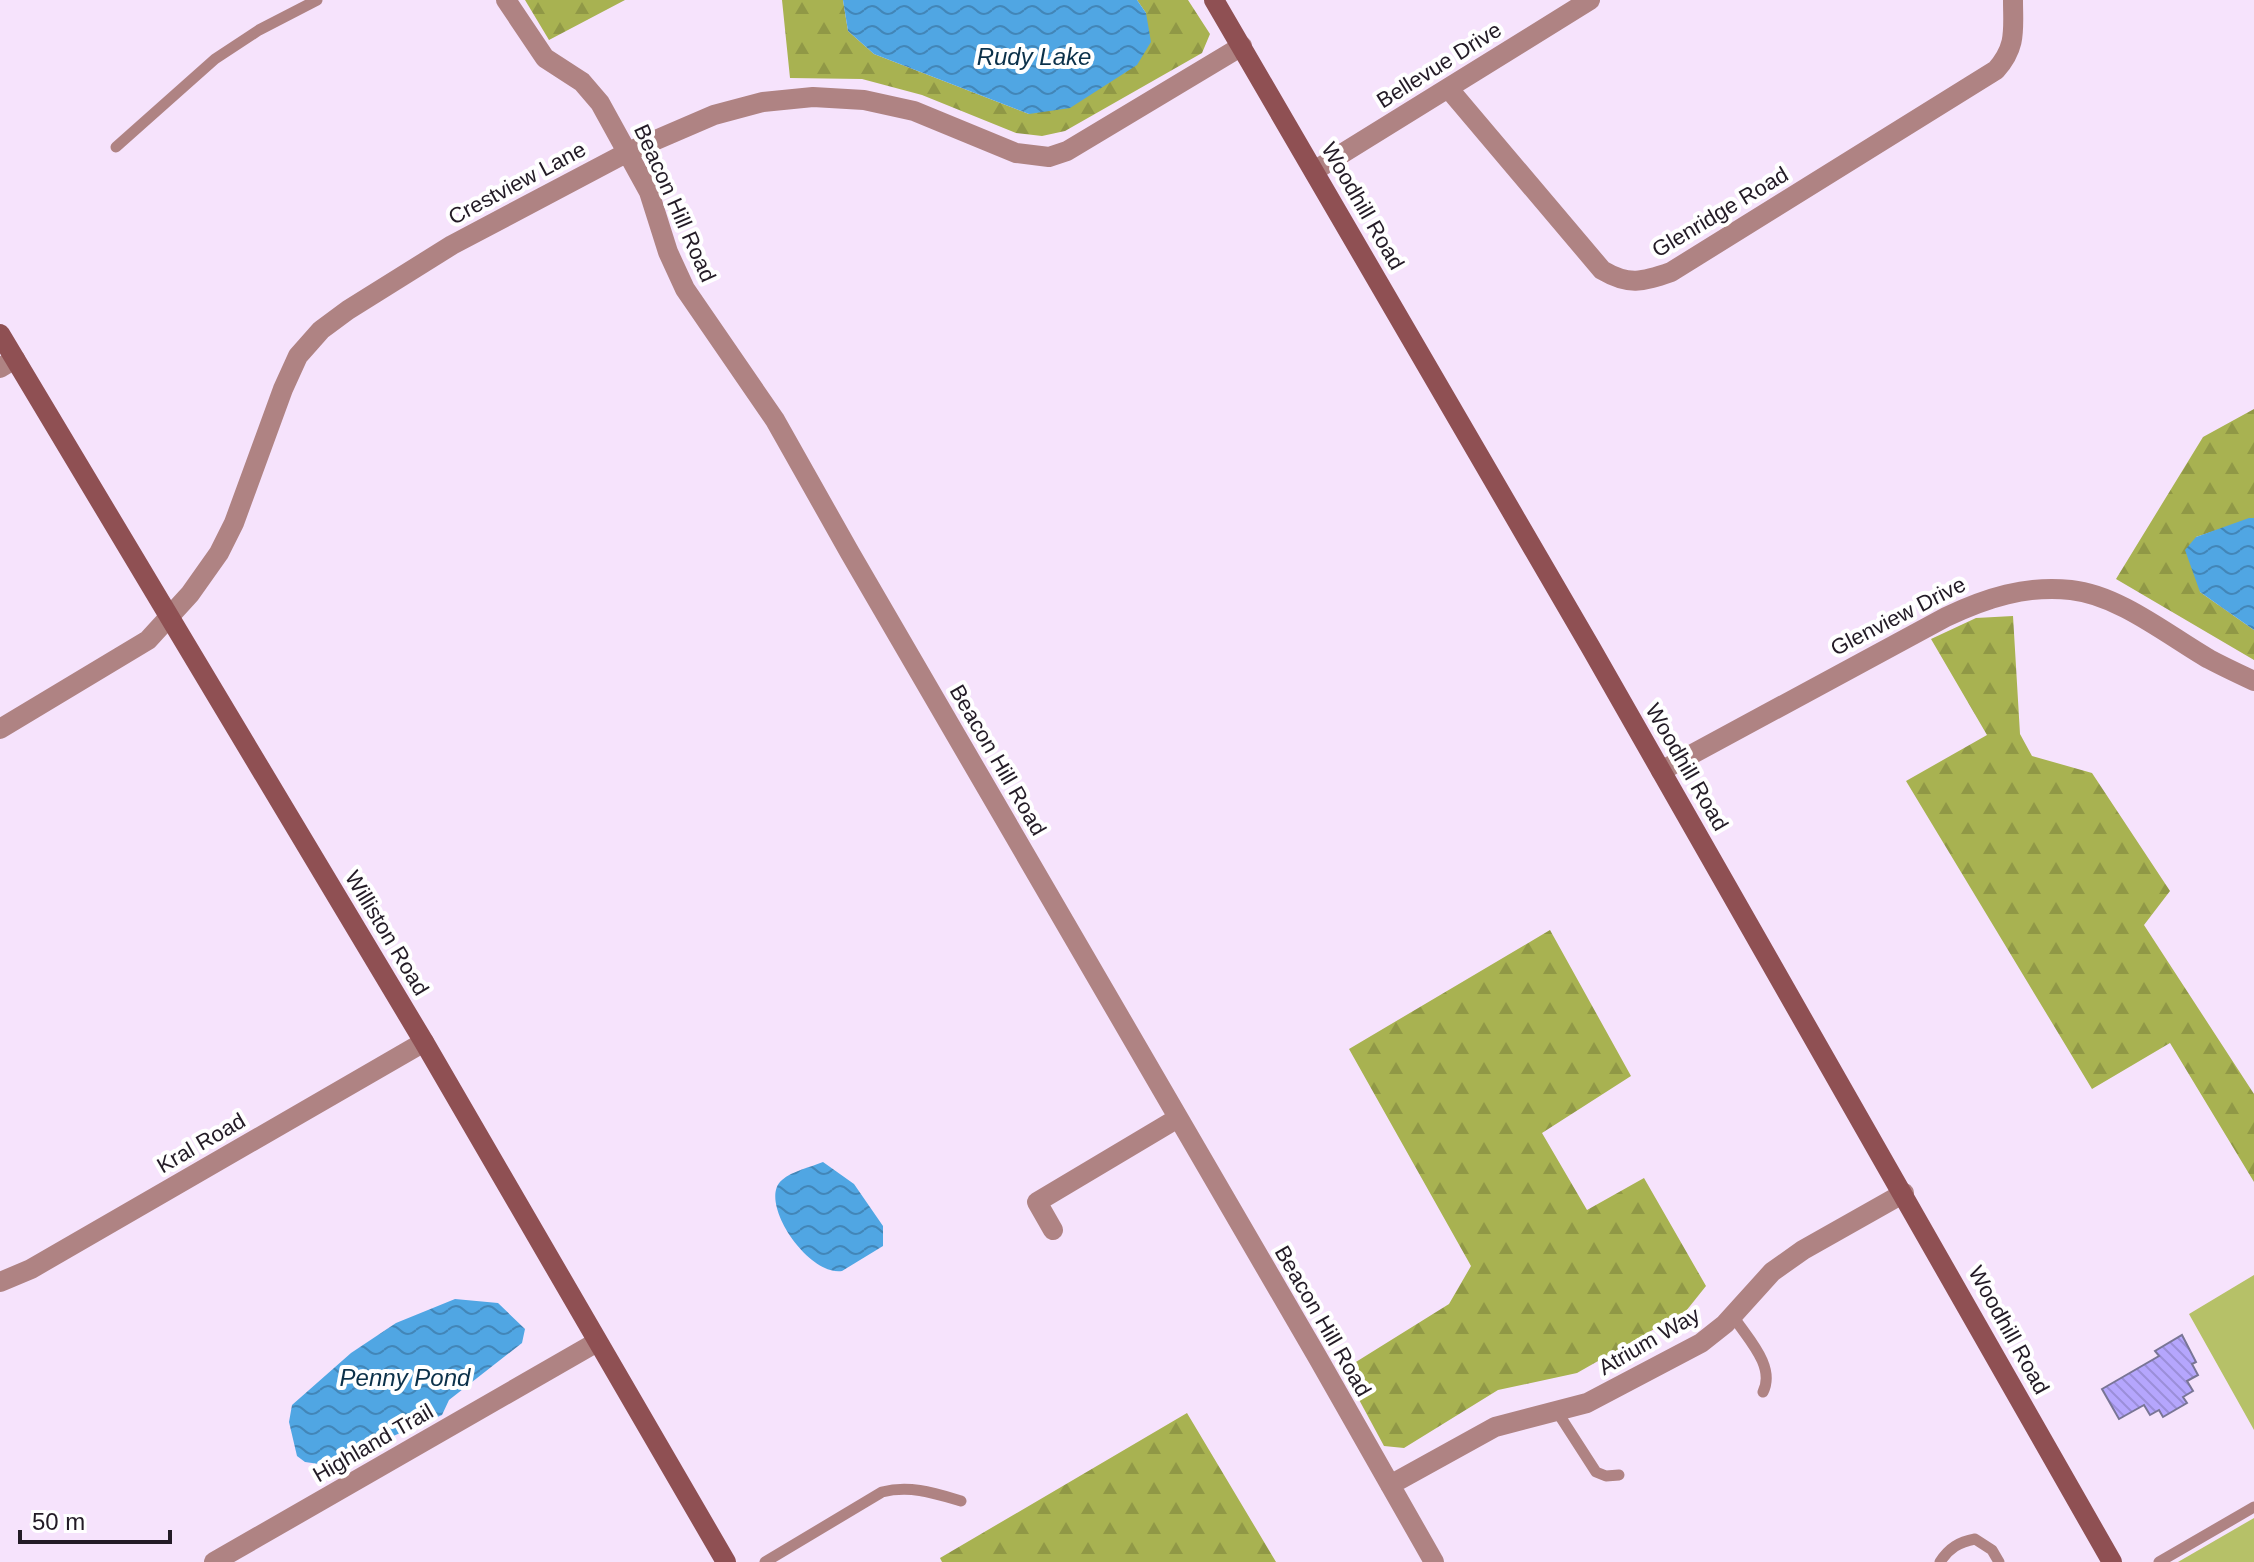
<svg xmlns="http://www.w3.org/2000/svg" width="2254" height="1562" viewBox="0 0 2254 1562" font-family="Arial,sans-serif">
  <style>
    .green { fill: #b6c168 }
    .forest { fill: url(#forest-firs) }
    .water { fill: url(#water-waves) }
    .building { fill: url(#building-back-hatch); stroke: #797595; stroke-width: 2 }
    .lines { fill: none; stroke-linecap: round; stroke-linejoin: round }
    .lane { stroke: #af8383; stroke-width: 11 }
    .street { stroke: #af8383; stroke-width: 20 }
    .secondary { stroke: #8f5053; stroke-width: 20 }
    .labels { text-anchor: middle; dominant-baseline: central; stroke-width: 8; stroke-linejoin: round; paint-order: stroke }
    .street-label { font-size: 22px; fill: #231b26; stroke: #fff }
    .water-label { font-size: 24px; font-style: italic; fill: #0b314a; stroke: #fff }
  </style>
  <defs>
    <pattern id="forest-firs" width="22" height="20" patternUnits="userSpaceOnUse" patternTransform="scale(2)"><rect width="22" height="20" fill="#a8b251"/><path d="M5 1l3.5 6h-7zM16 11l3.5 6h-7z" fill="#909846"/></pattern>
    <pattern id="water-waves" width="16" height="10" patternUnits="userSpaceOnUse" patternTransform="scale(2)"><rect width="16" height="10" fill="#50a6e3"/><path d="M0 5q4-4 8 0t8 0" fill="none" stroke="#4286b8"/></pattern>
    <pattern id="building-back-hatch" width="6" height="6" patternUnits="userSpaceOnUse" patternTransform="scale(2)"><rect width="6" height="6" fill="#b5a6fd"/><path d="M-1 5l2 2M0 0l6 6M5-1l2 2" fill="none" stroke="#9b8ed9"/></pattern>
  </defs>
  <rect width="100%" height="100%" fill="#f6e3fc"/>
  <path class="green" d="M2254,1275V1430L2189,1314Z
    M2254,1518V1562H2178Z"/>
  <path class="forest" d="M525,0H625L549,40Z
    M782,0H843L848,31L874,54L1029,114L1146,13L1137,0H1188L1210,34L1202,53L1065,131L1042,136L1016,133L922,95L862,79L790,78Z
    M2254,409V518L2196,537L2200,592L2254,630V660L2116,579L2203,437Z
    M2013,616L2020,734L2032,756L2092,773L2170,891L2144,925L2254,1094V1182L2170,1043L2092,1089L1906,781L1987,735L1931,639L1976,618Z
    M1550,930L1631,1076L1542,1133L1587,1210L1644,1178L1706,1286L1686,1311L1577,1373L1498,1390L1404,1448L1384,1446L1343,1370L1449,1304L1471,1266L1349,1049Z
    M1187,1413L1276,1562H942L940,1558Z"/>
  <path class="water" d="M843,0H1137L1146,13L1151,42L1137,65L1070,108L1029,114L874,54L848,31Z
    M2249,518H2254V630L2200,592L2185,550L2196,537Z
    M823,1162L854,1184L883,1226V1246L842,1271C807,1276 757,1200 782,1180C792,1171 811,1167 823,1162Z
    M455,1299L498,1303L525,1329L522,1343L449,1400L442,1415L326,1465L305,1462L297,1456L289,1422L292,1405L351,1353L396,1323Z"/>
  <path class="building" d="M2182,1335L2196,1362L2192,1364L2198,1375L2187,1381L2193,1391L2183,1397L2187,1403L2163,1417L2159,1410L2150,1415L2144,1405L2119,1419L2102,1389L2159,1356L2155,1351Z"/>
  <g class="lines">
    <path class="lane" d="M116,147L215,59L259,30L317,0
      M1733,1316C1747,1338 1776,1366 1763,1392
      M1556,1410L1596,1472L1606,1476L1619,1475
      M765,1562L882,1492C910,1485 934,1493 961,1501
      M1940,1562C1949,1548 1959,1542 1975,1539L1992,1550L1999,1562
      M2159,1562L2254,1507"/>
    <path class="street" d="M506,0L545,58L582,82L600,103L649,192L668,252L685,289L775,420L850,553L1318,1358L1434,1562
      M1448,88L1602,270C1629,286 1642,282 1671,272L1996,70C2017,46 2013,30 2013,0
      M1314,171L1590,0
      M0,368L15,359
      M0,729L148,640L190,594L219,553L234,523L283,389L298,356L321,330L348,310L452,245L628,152L714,115L763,102L813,97L864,100L914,111L1016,153L1049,157L1067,151L1242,46
      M1661,771L1946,617C1986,598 2026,585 2071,590C2119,595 2169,636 2209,659C2224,667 2239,674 2254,681
      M1053,1230L1037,1202L1178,1118
      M0,1282L31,1269L424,1042
      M1390,1485L1495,1427L1587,1403L1701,1343L1725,1324L1772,1272L1803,1250L1904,1193
      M214,1562L597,1342"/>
    <path class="secondary" d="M1214,0L1591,648L2112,1562
      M0,334L424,1042L726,1562"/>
  </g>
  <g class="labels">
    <g class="street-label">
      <text transform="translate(1439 65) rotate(-32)">Bellevue Drive</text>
      <text transform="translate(517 183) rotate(-28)">Crestview Lane</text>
      <text transform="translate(675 203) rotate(66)">Beacon Hill Road</text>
      <text transform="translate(1363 206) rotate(60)">Woodhill Road</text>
      <text transform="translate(1720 212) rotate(-31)">Glenridge Road</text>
      <text transform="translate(1898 616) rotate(-27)">Glenview Drive</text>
      <text transform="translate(998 760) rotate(60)">Beacon Hill Road</text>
      <text transform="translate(1687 767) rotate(60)">Woodhill Road</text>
      <text transform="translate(387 933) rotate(59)">Williston Road</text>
      <text transform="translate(201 1143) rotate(-30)">Kral Road</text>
      <text transform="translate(1323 1321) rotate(60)">Beacon Hill Road</text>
      <text transform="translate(2009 1330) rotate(61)">Woodhill Road</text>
      <text transform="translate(1649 1341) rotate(-30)">Atrium Way</text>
      <text transform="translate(373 1443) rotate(-30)">Highland Trail</text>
    </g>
    <g class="water-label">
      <text x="1034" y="56">Rudy Lake</text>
      <text x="405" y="1377">Penny Pond</text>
    </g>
  </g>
  <path d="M20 1530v12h150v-12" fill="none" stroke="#231b26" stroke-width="4"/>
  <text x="32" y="1530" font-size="24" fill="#231b26" stroke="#ffffff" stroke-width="6" paint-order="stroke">50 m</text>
</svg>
